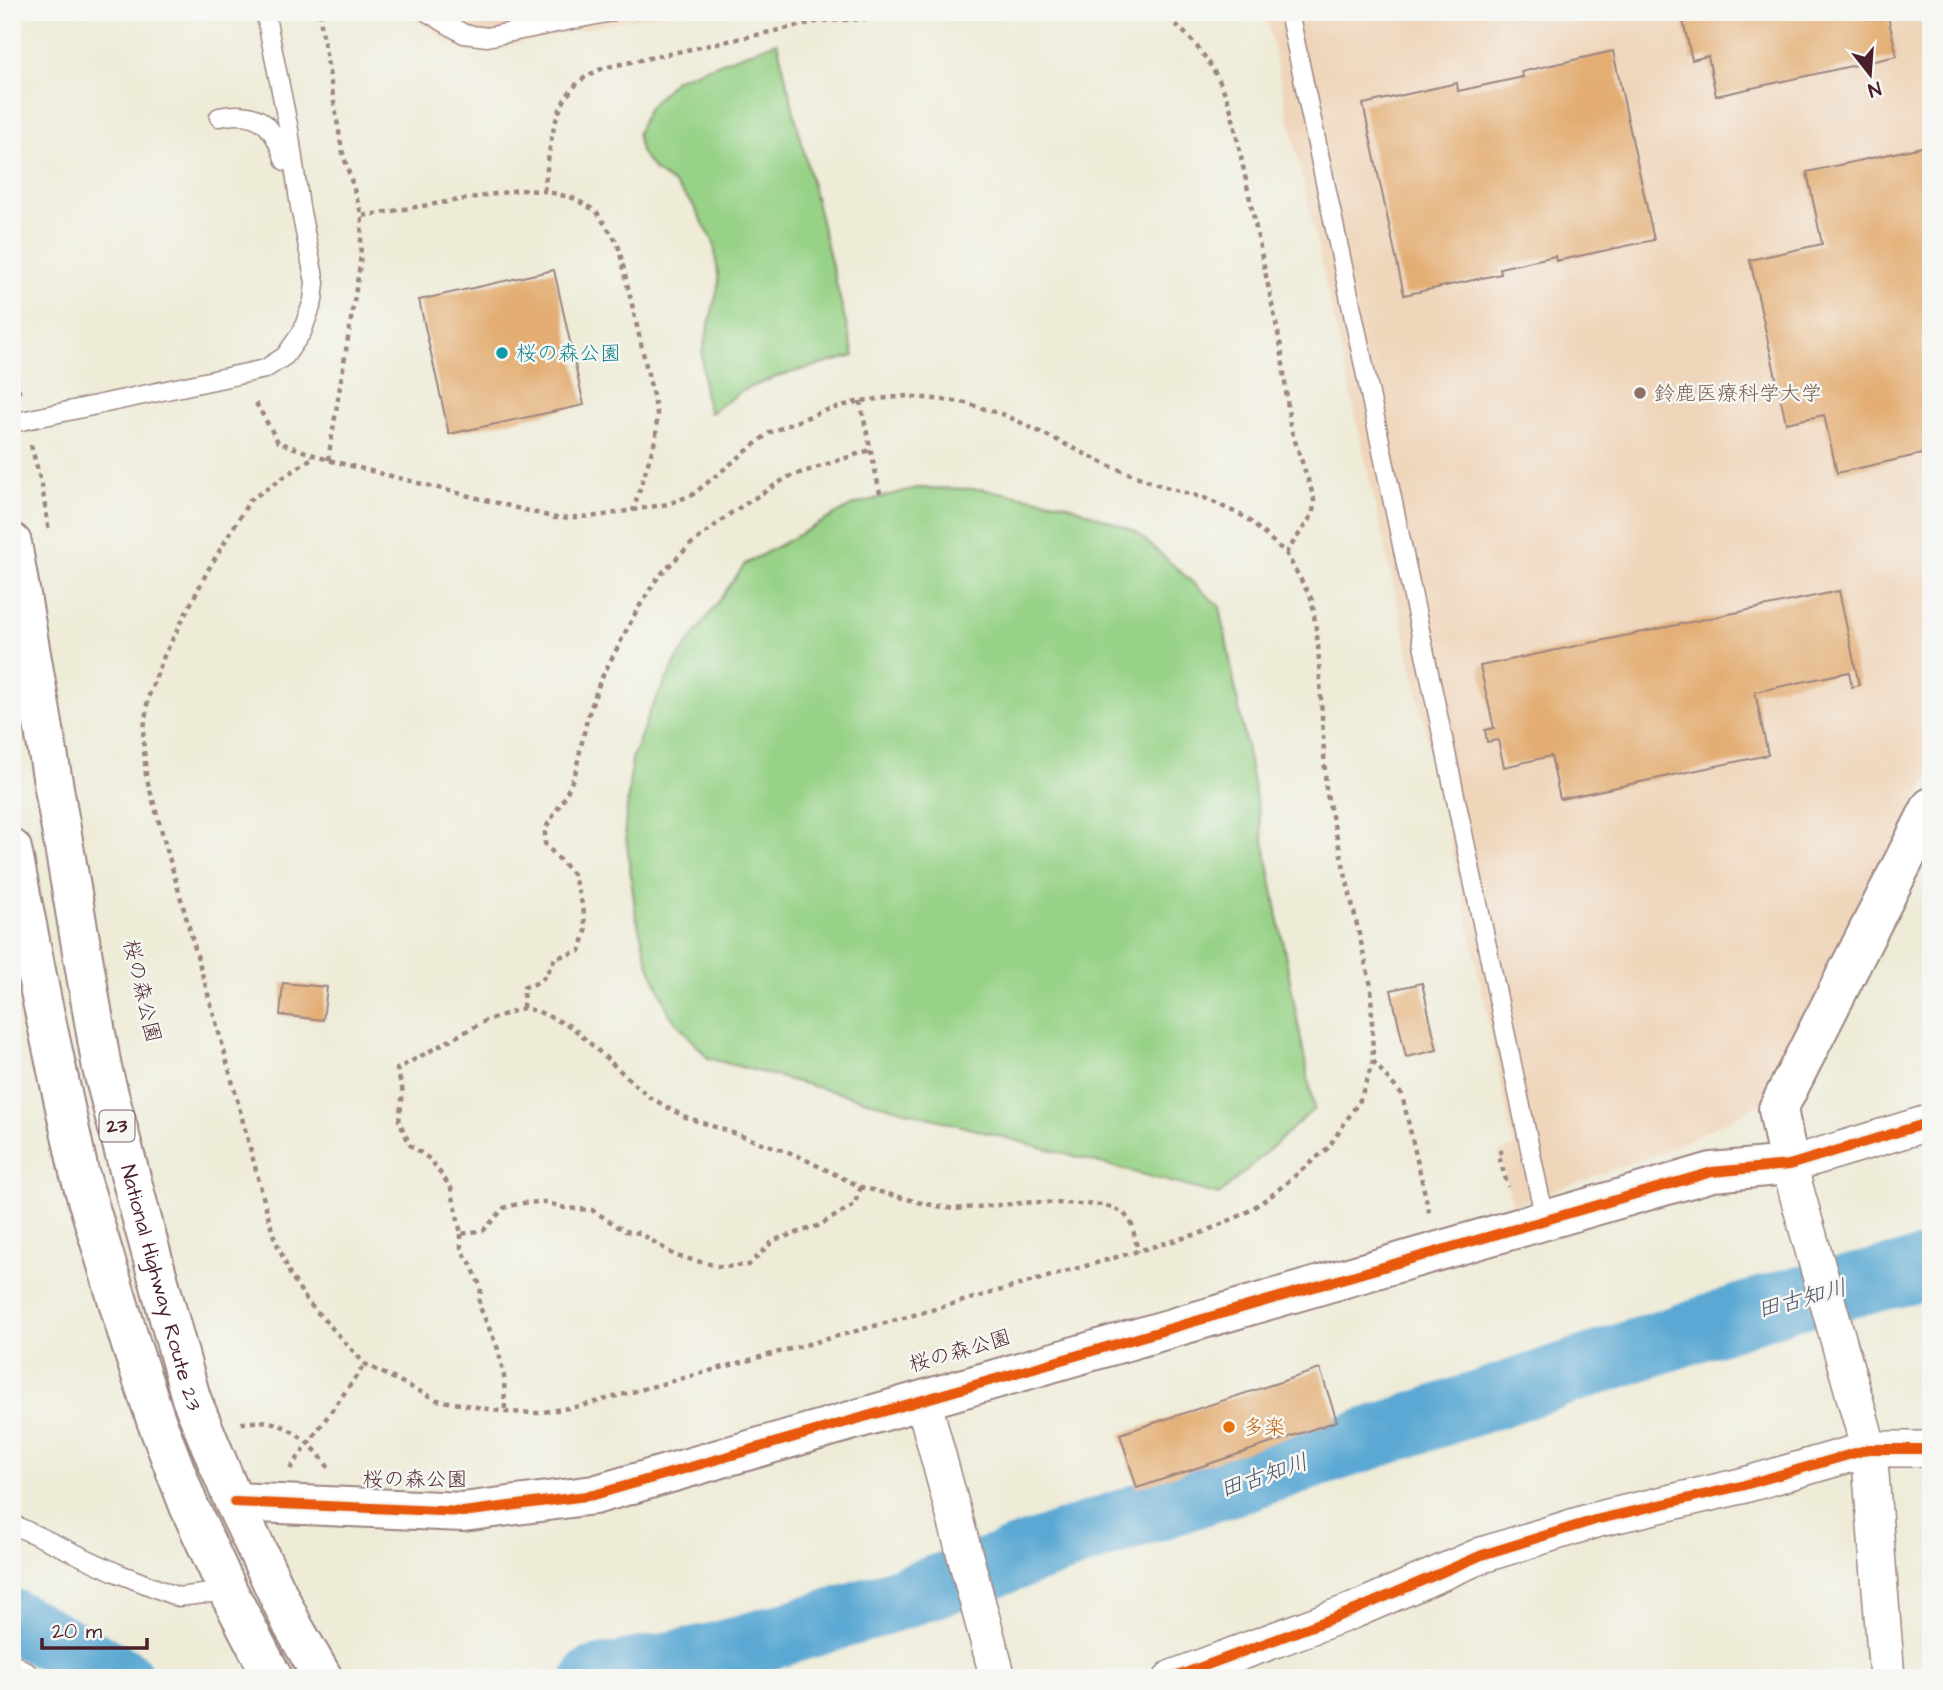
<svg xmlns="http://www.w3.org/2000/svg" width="1943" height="1690" viewBox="0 0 1943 1690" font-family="'Architects Daughter','Klee One',sans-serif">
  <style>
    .built { fill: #efd6bb }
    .green { fill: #97d287; stroke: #707859; stroke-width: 2 }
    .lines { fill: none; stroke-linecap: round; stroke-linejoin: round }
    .river { stroke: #5aa8d3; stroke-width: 63 }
    .building { fill: #e3ad73 }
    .lane-casing { stroke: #9c8581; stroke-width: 21 }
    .street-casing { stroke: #9c8581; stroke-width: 38 }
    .secondary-casing { stroke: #9c8581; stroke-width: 42 }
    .highway-casing { stroke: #9c8581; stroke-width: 42 }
    .path { stroke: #9c8581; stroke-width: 4.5; stroke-dasharray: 5 5; stroke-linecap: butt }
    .lane { stroke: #fff; stroke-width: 18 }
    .street { stroke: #fff; stroke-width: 35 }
    .secondary { stroke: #fff; stroke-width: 38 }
    .highway { stroke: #fff; stroke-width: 38 }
    .cycleway-casing { stroke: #f6f6f2; stroke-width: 15 }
    .cycleway { stroke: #e8590c; stroke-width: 10 }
    .culture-dot { fill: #0f9aa8; stroke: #f6f6f2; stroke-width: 2.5 }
    .education-dot { fill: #8d6e63; stroke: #f6f6f2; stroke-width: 2.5 }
    .food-dot { fill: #e8710a; stroke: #f6f6f2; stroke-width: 2.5 }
    .labels { text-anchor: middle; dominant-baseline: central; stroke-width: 5; stroke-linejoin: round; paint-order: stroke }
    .shield { fill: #f6f6f2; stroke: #7e6067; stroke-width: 2 }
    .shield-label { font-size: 19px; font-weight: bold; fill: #4a1f2b }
    .culture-label { font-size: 21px; fill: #0d838f; stroke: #f6f6f2; text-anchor: start }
    .education-label { font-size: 21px; fill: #785e54; stroke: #f6f6f2; text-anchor: start }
    .street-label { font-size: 21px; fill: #4a1f2b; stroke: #f6f6f2 }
    .food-label { font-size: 21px; fill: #c56008; stroke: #f6f6f2; text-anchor: start }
    .water-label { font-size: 23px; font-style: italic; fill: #50566e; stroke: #f6f6f2 }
  </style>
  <rect width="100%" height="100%" fill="#f6f6f2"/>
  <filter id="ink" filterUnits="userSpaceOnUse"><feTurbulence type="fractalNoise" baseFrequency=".0143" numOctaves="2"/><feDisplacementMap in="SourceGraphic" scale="14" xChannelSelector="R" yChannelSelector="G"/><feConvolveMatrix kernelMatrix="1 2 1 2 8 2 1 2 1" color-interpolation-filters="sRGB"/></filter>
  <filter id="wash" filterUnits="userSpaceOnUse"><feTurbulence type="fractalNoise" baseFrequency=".00686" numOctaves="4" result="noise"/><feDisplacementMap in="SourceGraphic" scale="28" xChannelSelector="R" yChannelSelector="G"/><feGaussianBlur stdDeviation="1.57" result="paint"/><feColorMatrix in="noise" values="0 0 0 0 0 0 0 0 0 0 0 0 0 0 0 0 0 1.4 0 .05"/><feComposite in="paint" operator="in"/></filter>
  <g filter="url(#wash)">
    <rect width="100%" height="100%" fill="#eeebd7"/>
    <path class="built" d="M402,12H666L467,53Z
      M1265,12H1931V773L1767,1101L1662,1152L1513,1205L1498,1153L1514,1146L1461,887Z"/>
    <path class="green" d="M777,42L854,356L778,376L742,391L710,413L704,392L702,354L719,283L714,243L692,203L674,184L654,170L641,152L637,134L648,108L676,79Z
      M916,488L981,489L1063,503L1135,531L1220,607L1314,1109L1219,1195L708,1058L670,1015L649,965L636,916L625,828L632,759L650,711L678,658L745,564L853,505Z"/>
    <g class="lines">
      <path class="river" d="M12,1620L122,1678
        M594,1678L716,1654L859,1612L1002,1564L1142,1514L1785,1301L1931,1268"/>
    </g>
    <g id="blocks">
      <path class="building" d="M1681,12H1887L1897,56L1716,96L1708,56L1692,60Z
        M1613,51L1654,240L1556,261L1555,256L1500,268L1501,274L1404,295L1363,104L1457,83L1458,91L1523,77L1521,72Z
        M1931,145V452L1837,473L1824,415L1786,423L1750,260L1822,244L1807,172Z
        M554,270L584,405L449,434L419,300Z
        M1839,591L1859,685L1852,687L1849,672L1755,692L1768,755L1560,799L1551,756L1504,767L1498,740L1487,742L1485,730L1494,728L1480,666Z
        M283,983L327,987L323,1020L280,1015Z
        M1422,983L1437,1050L1406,1057L1391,990Z
        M1320,1369L1337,1421L1137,1488L1120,1434Z"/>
    </g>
  </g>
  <g filter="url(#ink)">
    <use href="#blocks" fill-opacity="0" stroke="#9c8581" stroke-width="2"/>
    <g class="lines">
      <defs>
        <path id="lane" d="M427,12L464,34L487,37L611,12
          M1289,12L1545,1220
          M219,117C259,109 273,124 285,161
          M12,423L265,369L285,356L302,332L313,301L315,282L300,207L289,130L265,12
          M12,1524L115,1572L178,1597L228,1591"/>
        <path id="street" d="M923,1400L998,1678
          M12,1673L21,1678
          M1172,1678L1355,1610L1482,1555L1595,1520L1741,1486L1869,1449H1931
          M1887,1678L1869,1449L1789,1165L1931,1122"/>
        <path id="secondary" d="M234,1502L463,1512L594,1495L1712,1172L1789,1165L1778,1109L1931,807"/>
        <g id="highway">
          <path id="s1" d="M12,543L102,1068L144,1227L191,1398L234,1502L293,1626L323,1678"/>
          <path d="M12,849L42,1001L79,1172L131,1345L156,1420L189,1506L228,1591L273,1678"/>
        </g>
      </defs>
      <use href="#lane" class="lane-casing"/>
      <use href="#street" class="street-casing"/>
      <use href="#secondary" class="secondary-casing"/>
      <use href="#highway" class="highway-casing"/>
      <path class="path" d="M319,12L342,150L362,216L519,190L544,191L573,198L596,211L618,244L657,413L656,438L633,511
        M1160,12C1194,36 1221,73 1232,114L1281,347L1290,426L1314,498L1313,514L1286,553
        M636,18L666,12
        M544,191C550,154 550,103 583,79C589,74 596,72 603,68L821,21L906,17L928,12
        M12,349L20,396
        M860,401L880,493
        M256,403L278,442L328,460L556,518L598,516L668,504L692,495L769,433L820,412L860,401L906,396L962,402L1005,415L1110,466L1162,486L1207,499L1245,517L1286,553L1312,600L1318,644L1326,790L1371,986L1373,1061L1360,1100L1328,1148L1272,1195L1244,1214L1201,1233L900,1319L581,1406L537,1413L505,1412L437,1400L365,1364L307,1301L290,1274L273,1234L223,1047L146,776L143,737L148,698L164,656L208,570L250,500L315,456
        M31,445L42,486L49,533
        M328,460L360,265L362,216
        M523,1008L524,987C544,983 546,975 555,958L580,951L586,931L583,907L573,874L545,844V829L565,797L575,774L587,719L600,681L637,610L658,577L690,545L731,513L788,477L870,450
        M1373,1061L1402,1095L1430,1216
        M1503,1151L1498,1153L1508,1187
        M861,1187L854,1205L818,1226L774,1240L749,1265L722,1267L676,1256L640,1233L625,1231L592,1210L565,1208L544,1202L521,1203L504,1208L484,1230L461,1234L451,1188L431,1160L410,1145L399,1121L403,1092L397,1069L487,1020L523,1008L537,1011L572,1027L649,1097L683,1116L794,1154L861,1187L922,1203L953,1209L1034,1202L1105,1205L1124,1213L1132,1225L1138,1252
        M461,1234V1250L471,1264L481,1288L479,1305L498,1349L504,1376L505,1412
        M241,1423C249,1423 260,1420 269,1422C292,1426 318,1449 329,1469
        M290,1469L365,1364"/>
      <use href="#lane" class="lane"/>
      <use href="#street" class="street"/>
      <use href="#secondary" class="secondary"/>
      <use href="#highway" class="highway"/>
      <defs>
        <path id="cycleway" d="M234,1502L463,1512L594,1495L1712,1172L1789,1165L1931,1122
          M1172,1678L1355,1610L1482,1555L1595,1520L1741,1486L1869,1449H1931"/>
      </defs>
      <use href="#cycleway" class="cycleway-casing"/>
      <use href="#cycleway" class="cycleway"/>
    </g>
  </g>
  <circle class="culture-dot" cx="502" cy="353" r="7"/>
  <circle class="education-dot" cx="1640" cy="393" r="7"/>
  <circle class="food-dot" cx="1229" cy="1427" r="7"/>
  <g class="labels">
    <rect class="shield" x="99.5" y="1110.5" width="35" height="31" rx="5"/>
    <g class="shield-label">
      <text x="117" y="1126">23</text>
    </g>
    <g class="culture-label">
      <text x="516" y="353">桜の森公園</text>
    </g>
    <g class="education-label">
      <text x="1654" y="393">鈴鹿医療科学大学</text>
    </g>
    <g class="street-label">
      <text transform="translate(142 991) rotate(77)">桜の森公園</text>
      <text stroke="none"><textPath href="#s1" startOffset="760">National Highway Route 23</textPath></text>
      <text transform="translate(960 1351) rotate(-16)">桜の森公園</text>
      <text x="415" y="1479">桜の森公園</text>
    </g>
    <g class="food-label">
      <text x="1243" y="1427">多楽</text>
    </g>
    <g class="water-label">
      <text transform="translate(1802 1299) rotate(-15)">田古知川</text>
      <text transform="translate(1264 1476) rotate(-19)">田古知川</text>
    </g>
  </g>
  <rect width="1943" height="1690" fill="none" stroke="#f6f6f2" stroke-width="42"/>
  <g transform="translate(1870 74) rotate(163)" stroke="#f6f6f2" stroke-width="5" paint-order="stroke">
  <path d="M0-5L12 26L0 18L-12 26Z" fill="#4a1f2b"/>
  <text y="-10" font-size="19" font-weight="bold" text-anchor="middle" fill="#4a1f2b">N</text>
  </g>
  <path d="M42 1638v10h105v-10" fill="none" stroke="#4a1f2b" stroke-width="3.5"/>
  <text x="52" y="1638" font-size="21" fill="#4a1f2b" stroke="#f6f6f2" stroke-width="5" paint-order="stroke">20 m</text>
</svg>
